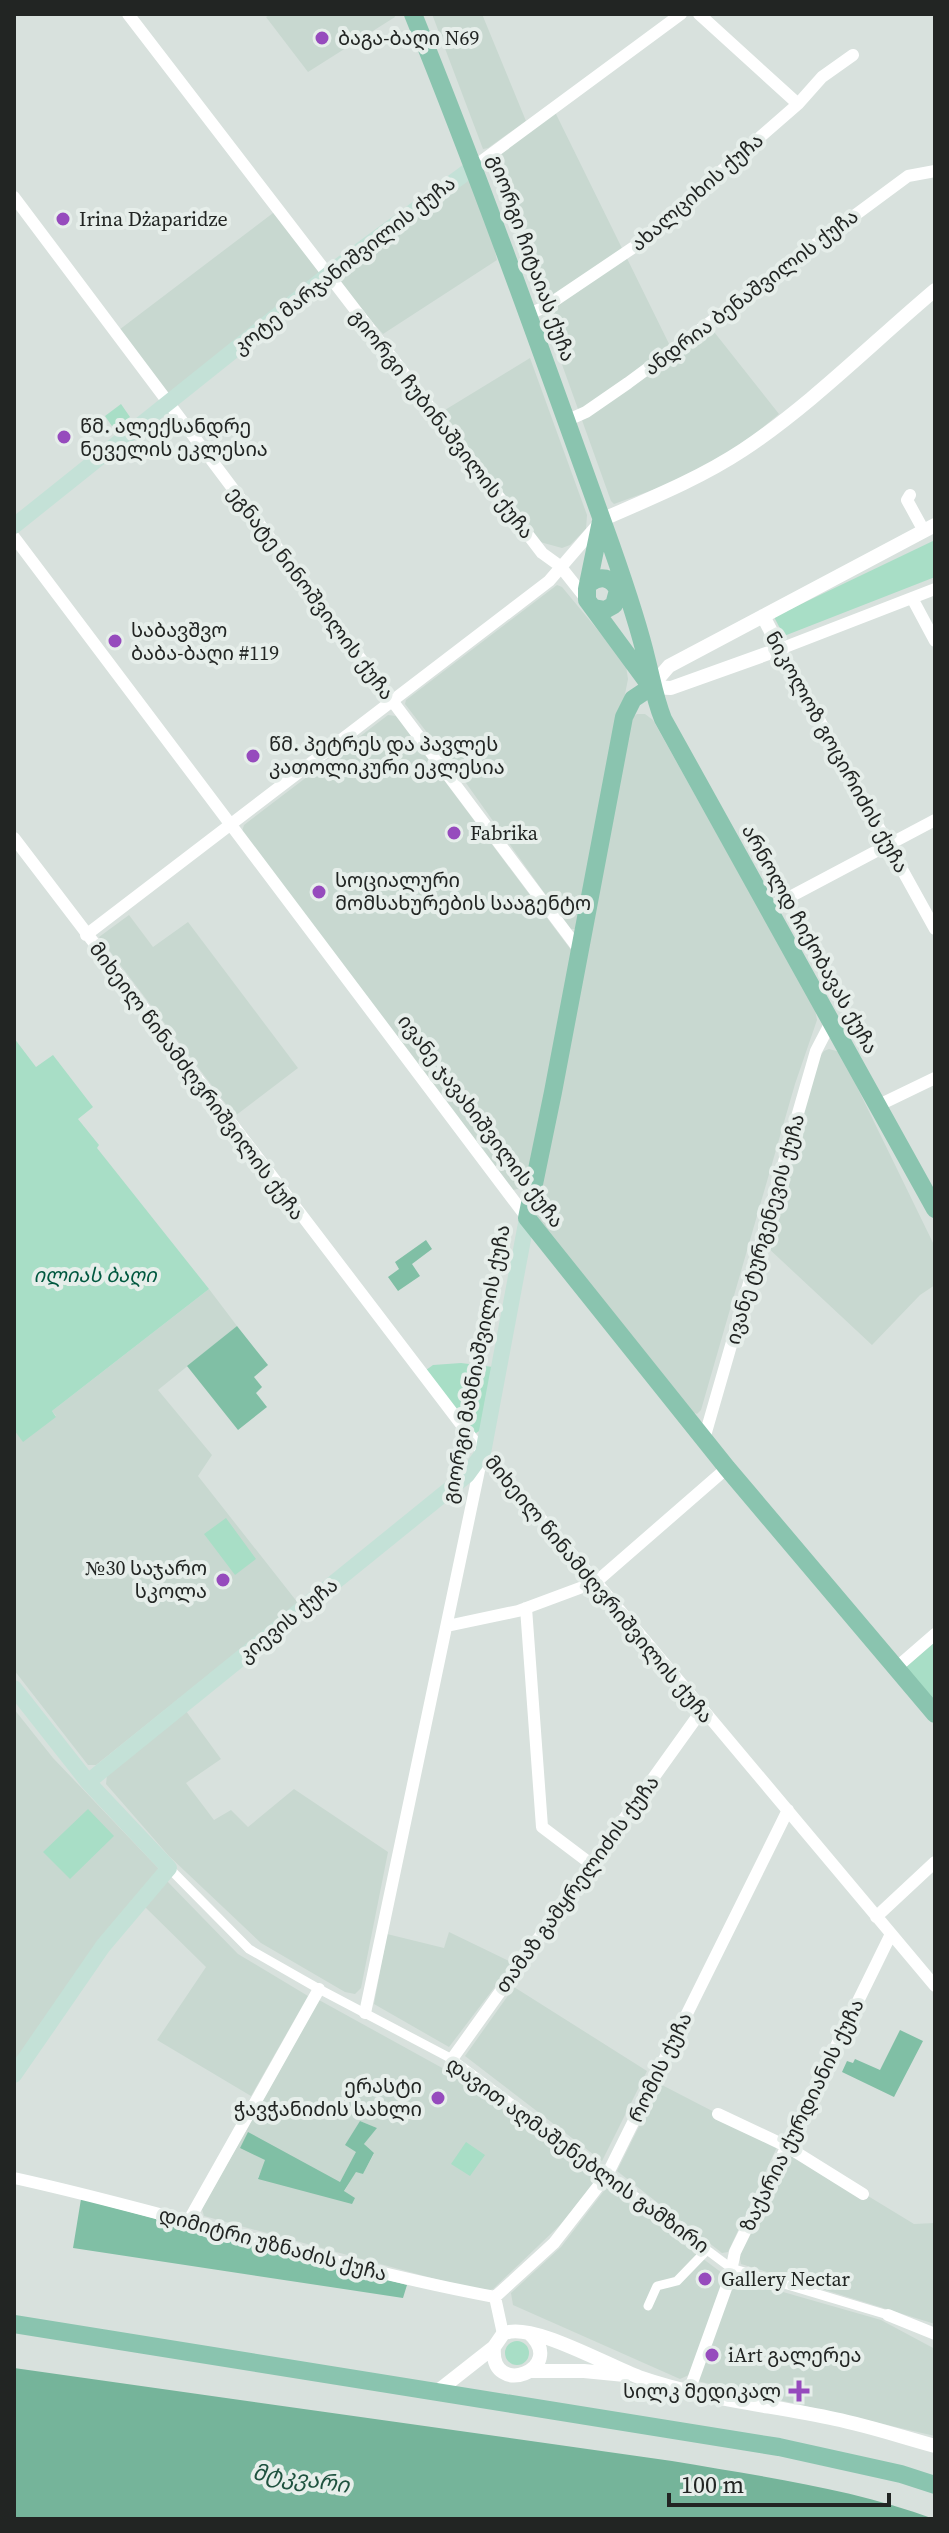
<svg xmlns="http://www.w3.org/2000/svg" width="949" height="2533" viewBox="0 0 949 2533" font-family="'Source Serif 4','Noto Sans Georgian',serif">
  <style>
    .built { fill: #c8d8d0; fill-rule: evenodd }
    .green { fill: #a8dec6 }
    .forest { fill: #80bfa5 }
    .water { fill: #75b49a }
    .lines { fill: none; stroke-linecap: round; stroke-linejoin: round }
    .pedestrian { stroke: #fff; stroke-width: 9 }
    .minor { stroke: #fff; stroke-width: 12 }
    .tertiary { stroke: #fff; stroke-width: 14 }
    .secondary { stroke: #c4e1d7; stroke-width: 16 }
    .primary { stroke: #8ac4af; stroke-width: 18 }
    .poi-dot { fill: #964bbd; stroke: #e6eeea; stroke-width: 3 }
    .labels { text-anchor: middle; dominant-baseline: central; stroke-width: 8; stroke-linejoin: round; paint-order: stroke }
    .poi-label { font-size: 20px; fill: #222523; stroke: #e6eeea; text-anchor: start }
    .street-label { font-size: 20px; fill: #222523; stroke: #e6eeea }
    .park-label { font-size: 20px; font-style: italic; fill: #00583f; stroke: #e6eeea }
    .water-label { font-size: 22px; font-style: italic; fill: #1f523f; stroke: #e6eeea }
  </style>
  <rect width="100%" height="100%" fill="#d8e1dd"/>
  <path class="built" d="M271,14H394L395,17L308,72L266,17Z
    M432,14H482L526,121L488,148L483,149Z
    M555,112L674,354L711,328L779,414L738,448L688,477L614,504L611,501L489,161Z
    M470,177L488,222L497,260L383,334L336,281Z
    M277,210L327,276L167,403L115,333Z
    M530,358L587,515L586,529L570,545L562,548L540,542L440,413Z
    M557,585L562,587L616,652L626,666L628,679L578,929H570L466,783L405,704L406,700Z
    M637,714H645L653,720L815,1009L817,1020L795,1084L701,1410L697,1414L690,1411L535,1221L632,718Z
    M388,715L396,716L574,954L527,1187L508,1191L242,831L244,825Z
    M129,915L153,947L188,922L298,1068L235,1116L99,937Z
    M829,1049L840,1052L935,1247V1285L920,1295L872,1345L766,1246L818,1059L824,1051Z
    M209,1289L237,1326L158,1390L212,1455L198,1476L298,1603L96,1765H88L14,1670V1430L23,1441L56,1416L52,1411Z
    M14,1709L53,1758L158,1868V1872L14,2066Z
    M186,1711L221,1759L186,1783L214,1820L231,1810L248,1827L294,1789L388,1852L361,1988L355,1994L345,1992L261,1943L169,1856L106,1784L107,1775Z
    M167,1881L238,1954L308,1996L251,2096L157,2040L206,1967L145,1907Z
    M449,1932L513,1963L449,2047L374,2004L387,1934L444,1948Z
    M514,1987L647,2071L602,2161L465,2056Z
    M319,2000L464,2080L598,2178L560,2225L493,2289L483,2292L204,2216L202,2209ZM360,2121L377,2128L364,2144L374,2154L363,2174L356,2171L344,2192L258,2178L266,2160L340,2182L357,2152Z
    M660,2084L778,2145L728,2252L722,2253L617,2171Z
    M790,2153L866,2199L868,2196L914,2224L935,2223V2324L741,2264L739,2255Z
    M607,2187L726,2276L689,2375L680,2379L513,2305L511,2293L561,2247Z
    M734,2278L881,2320L935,2349V2436L697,2381Z"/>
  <path class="green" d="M121,404L130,417L114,429L105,416Z
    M935,540V577L784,636L774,617Z
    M14,1038L36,1067L53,1055L93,1107L78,1119L99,1145L97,1148L209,1289L52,1411L56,1417L23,1442L14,1430Z
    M461,1363L493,1367L481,1430L476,1433L471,1431L426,1370L433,1365Z
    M226,1518L256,1559L235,1575L204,1534Z
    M935,1642V1705L905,1668Z
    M88,1809L114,1836L70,1879L43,1852Z
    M466,2142L485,2155L470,2176L451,2164Z
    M505 2353a12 12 0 1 1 24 0a12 12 0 1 1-24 0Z"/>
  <path class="forest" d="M426,1240L432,1249L412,1264L420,1276L398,1291L388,1277L399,1269L395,1262Z
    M237,1326L268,1365L254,1377L262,1387L256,1393L267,1407L238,1430L187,1366Z
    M900,2030L923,2041L894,2097L842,2072L847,2061L853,2063L855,2059L880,2070Z
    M360,2121L377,2128L364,2144L374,2153L363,2174L356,2172L344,2191L355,2198L352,2204L258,2179L265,2160L240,2148L248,2132L340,2182L356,2152L345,2145Z
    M81,2199L407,2285L403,2298L73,2248Z"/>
  <path class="water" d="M14,2368L672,2461C759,2476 851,2488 934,2519H14Z"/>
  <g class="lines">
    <path class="pedestrian" d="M169,1868L249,1949L319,1989L452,2059L731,2268L888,2315
      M648,2306L657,2286L677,2281L707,2250"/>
    <path class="minor" d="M128,14L542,553L560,566L587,600
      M699,14L798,104
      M475,166L681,14
      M14,197L580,951
      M529,314L545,307L634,247L798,104L822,77L853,55
      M568,420L586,412L628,383L908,176L935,171
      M910,495L907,500L924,531
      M14,537L527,1218
      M935,589L780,649L935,929
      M912,598L935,641
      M14,838L480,1449L596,1582L935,1986
      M769,908L935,820
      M86,935L549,581L599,523
      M877,1106L935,1078
      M704,1439L816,1051L831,1022
      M526,1608L542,1827L591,1864
      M447,1626L518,1611L596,1582L727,1468
      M897,1667L935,1634
      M876,1917L935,1862
      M365,2013L482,1456
      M452,2059L702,1710
      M718,2114L786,2146L863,2194
      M14,2178C175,2213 332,2267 495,2297
      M189,2220L319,1989
      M495,2297L554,2243L607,2175L788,1810
      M495,2297L503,2334
      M888,2315L935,2334
      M689,2391L729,2280L735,2252L891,1934"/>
    <path class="tertiary" d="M601,520C649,499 699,479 743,450C812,404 872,343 935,290
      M763,616L780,649L671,688L651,687L669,666L935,525
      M494,2347C489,2400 569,2369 529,2333
      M531,2371H584L625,2375
      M438,2391L494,2347L503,2334C529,2320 610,2367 639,2377C702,2399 770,2405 835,2419C869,2426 902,2437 935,2446"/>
    <path class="secondary" d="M14,526L339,266L475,166
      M14,1688L88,1782L169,1868L103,1946L14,2075
      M88,1782L467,1475L483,1453L527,1218"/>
    <path class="primary" d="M413,14C484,189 547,367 611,545C624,582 638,622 647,661C652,681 655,699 663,719L935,1209
      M601,521L587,589V600L651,687
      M590,583C600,575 612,577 618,590L614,605L605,610L594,608
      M651,687L633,699L624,717L553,1092L527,1218L727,1468L935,1714
      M14,2324L779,2447L901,2474L935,2485"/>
  </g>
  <g class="poi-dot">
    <circle cx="322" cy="38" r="8"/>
    <circle cx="63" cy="219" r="8"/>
    <circle cx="64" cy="437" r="8"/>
    <circle cx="115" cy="641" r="8"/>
    <circle cx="253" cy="756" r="8"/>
    <circle cx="454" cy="833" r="8"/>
    <circle cx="319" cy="892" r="8"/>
    <circle cx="223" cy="1580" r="8"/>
    <circle cx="438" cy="2098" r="8"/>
    <circle cx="705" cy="2279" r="8"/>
    <circle cx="712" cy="2355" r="8"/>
    <path d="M795 2379h8v8h8v8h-8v8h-8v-8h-8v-8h8z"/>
  </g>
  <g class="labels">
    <g class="poi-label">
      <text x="338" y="38">ბაგა-ბაღი N69</text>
      <text x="79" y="219">Irina Dżaparidze</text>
      <text x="80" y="426">წმ. ალექსანდრე<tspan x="80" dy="23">ნეველის ეკლესია</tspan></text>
      <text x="131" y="630">საბავშვო<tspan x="131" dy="23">ბაბა-ბაღი #119</tspan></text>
      <text x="269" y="744">წმ. პეტრეს და პავლეს<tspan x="269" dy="23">კათოლიკური ეკლესია</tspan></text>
      <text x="470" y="833">Fabrika</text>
      <text x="335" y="880">სოციალური<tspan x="335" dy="23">მომსახურების სააგენტო</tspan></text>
      <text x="207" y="1568" text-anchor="end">№30 საჯარო<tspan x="207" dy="23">სკოლა</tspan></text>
      <text x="422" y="2086" text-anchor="end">ერასტი<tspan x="422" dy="23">ჭავჭანიძის სახლი</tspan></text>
      <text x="721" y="2279">Gallery Nectar</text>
      <text x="728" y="2355">iArt გალერეა</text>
      <text x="781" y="2391" text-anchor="end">სილკ მედიკალ</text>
    </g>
    <g class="street-label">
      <text transform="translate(697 192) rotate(-41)">ახალციხის ქუჩა</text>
      <text transform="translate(532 258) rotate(70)">გიორგი ჩიტაიას ქუჩა</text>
      <text transform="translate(344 265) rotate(-38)">კოტე მარჯანიშვილის ქუჩა</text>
      <text transform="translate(751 292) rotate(-37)">ანდრია ბენაშვილის ქუჩა</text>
      <text transform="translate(442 424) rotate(52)">გიორგი ჩუბინაშვილის ქუჩა</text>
      <text transform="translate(311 593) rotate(53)">ეგნატე ნინოშვილის ქუჩა</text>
      <text transform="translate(837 752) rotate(61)">ნიკოლოზ გოცირიძის ქუჩა</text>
      <text transform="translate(810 939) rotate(61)">არნოლდ ჩიქობავას ქუჩა</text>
      <text transform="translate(197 1081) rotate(53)">მიხეილ წინამძღვრიშვილის ქუჩა</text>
      <text transform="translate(481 1121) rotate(53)">ივანე ჯავახიშვილის ქუჩა</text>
      <text transform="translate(765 1229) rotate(-74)">ივანე ტურგენევის ქუჩა</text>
      <text transform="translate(476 1364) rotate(-79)">გიორგი მაზნიაშვილის ქუჩა</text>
      <text transform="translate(599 1589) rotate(50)">მიხეილ წინამძღვრიშვილის ქუჩა</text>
      <text transform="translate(288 1620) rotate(-39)">კიევის ქუჩა</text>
      <text transform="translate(577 1884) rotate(-54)">თამაზ გამყრელიძის ქუჩა</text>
      <text transform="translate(660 2067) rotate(-64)">რომის ქუჩა</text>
      <text transform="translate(802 2115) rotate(-64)">ზაქარია ქურდიანის ქუჩა</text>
      <text transform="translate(578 2155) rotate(36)">დავით აღმაშენებლის გამზირი</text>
      <text transform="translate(273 2244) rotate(15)">დიმიტრი უზნაძის ქუჩა</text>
    </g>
    <g class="park-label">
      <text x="95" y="1275">ილიას ბაღი</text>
    </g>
    <g class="water-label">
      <text transform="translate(301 2478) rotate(8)">მტკვარი</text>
    </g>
  </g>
  <rect width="949" height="2533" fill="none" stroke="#222523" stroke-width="32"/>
  <path d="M669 2493v12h220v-12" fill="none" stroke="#222523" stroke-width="4"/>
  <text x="681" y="2493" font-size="24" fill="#222523" stroke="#e6eeea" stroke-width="6" paint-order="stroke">100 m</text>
</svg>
